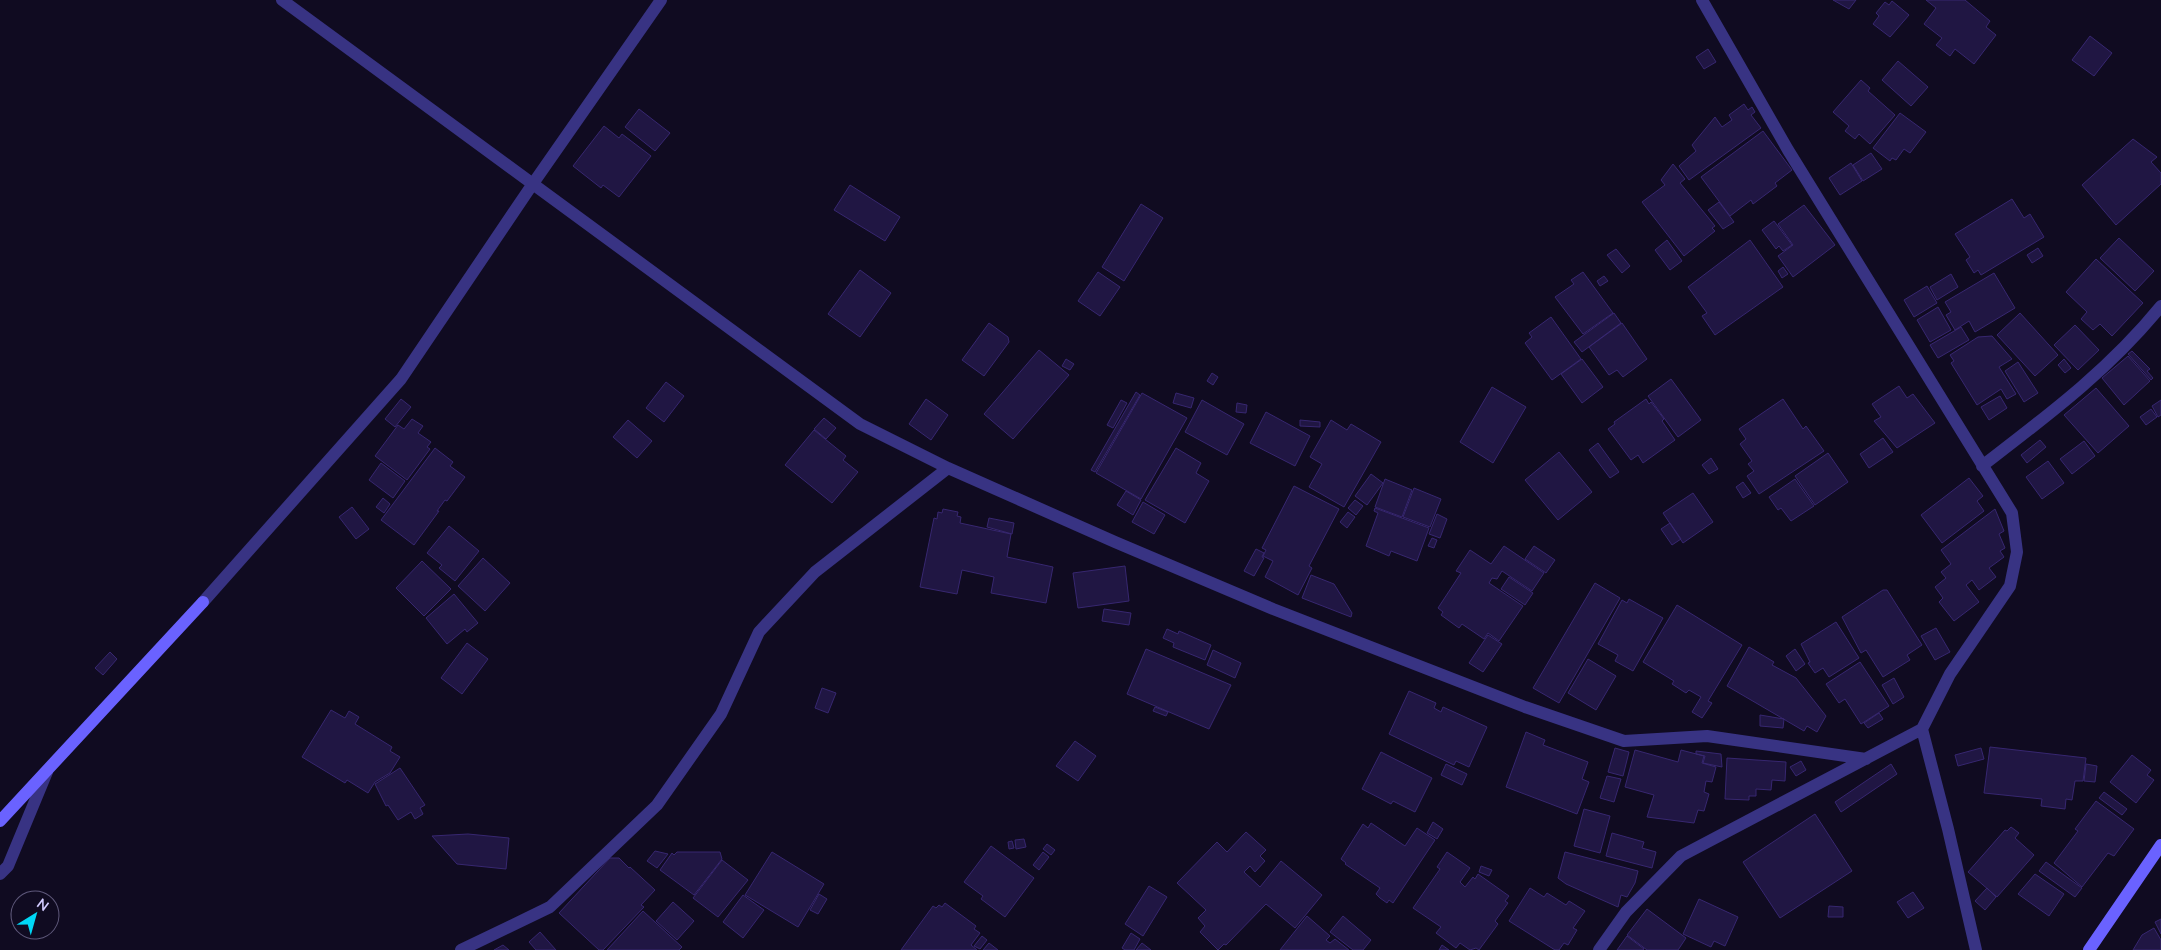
<svg xmlns="http://www.w3.org/2000/svg" width="2161" height="950" viewBox="0 0 2161 950" font-family="'Nunito Sans',sans-serif">
  <style>
    .building { fill: #201643; stroke: #372770 }
    .lines { fill: none; stroke-linecap: round; stroke-linejoin: round }
    .street { stroke: #383383; stroke-width: 12 }
    .secondary { stroke: #6a62ff; stroke-width: 12 }
  </style>
  <rect width="100%" height="100%" fill="#100b21"/>
  <path class="building" d="M1833,0H1856L1849,9Z
    M1926,0H1965L1990,21L1986,27L1996,35L1974,64L1955,49L1950,56L1936,45L1942,38L1924,24L1936,8Z
    M1892,1L1909,15L1890,37L1873,24L1879,16L1876,13L1885,2L1889,5Z
    M2090,36L2112,53L2094,76L2072,60Z
    M1708,49L1716,62L1704,69L1696,57Z
    M1898,61L1928,87L1911,106L1882,80Z
    M1861,80L1870,88L1868,91L1895,115L1870,144L1859,134L1855,139L1845,131L1849,126L1833,112Z
    M1744,104L1748,110L1752,107L1755,112L1751,115L1761,128L1689,180L1679,166L1696,151L1692,145L1715,117L1722,127L1732,120L1729,115Z
    M639,109L670,133L655,151L625,127Z
    M1900,113L1926,132L1910,153L1904,149L1896,160L1892,158L1890,161L1873,148Z
    M604,126L619,138L622,134L651,156L619,197L603,185L601,188L573,166Z
    M1763,131L1792,170L1775,183L1777,186L1753,204L1751,200L1730,216L1701,177Z
    M2133,139L2157,157L2151,162L2161,173V184L2116,225L2082,185Z
    M1871,153L1882,169L1863,181L1853,165Z
    M1851,163L1862,181L1840,195L1829,178Z
    M1673,164L1685,179L1680,183L1715,226L1712,228L1715,231L1684,256L1642,202L1665,185L1661,180Z
    M850,185L900,217L885,241L834,210Z
    M2012,199L2024,218L2030,214L2044,237L1981,275L1978,270L1974,273L1966,260L1970,257L1955,234Z
    M1719,202L1734,222L1723,229L1708,210Z
    M1141,204L1163,218L1124,281L1102,267Z
    M1804,205L1835,245L1793,277L1778,256L1793,245L1778,224Z
    M1774,221L1792,245L1783,251L1779,246L1776,249L1762,230Z
    M2119,238L2154,271L2135,291L2100,258Z
    M1667,240L1682,261L1670,270L1655,250Z
    M1750,240L1783,287L1715,335L1702,316L1707,313L1688,287Z
    M2038,248L2043,256L2032,263L2027,255Z
    M1616,249L1630,266L1622,273L1607,255Z
    M2096,259L2143,303L2112,336L2100,324L2093,330L2081,319L2087,312L2066,292Z
    M1783,267L1788,274L1782,278L1778,271Z
    M860,270L891,293L860,337L828,314Z
    M1098,272L1120,287L1100,316L1078,301Z
    M1583,272L1613,313L1583,334L1555,297L1574,284L1571,280Z
    M1994,273L2015,308L1975,332L1969,321L1955,330L1946,315L1951,312L1945,302Z
    M1951,274L1958,287L1937,300L1930,287Z
    M1604,276L1608,281L1600,286L1597,281Z
    M1927,286L1937,303L1914,317L1904,300Z
    M1938,307L1951,330L1930,342L1917,320Z
    M1614,313L1621,323L1582,352L1574,342Z
    M2020,313L2058,355L2035,376L1997,335Z
    M1551,317L1581,359L1552,380L1525,343L1532,337L1529,333Z
    M989,323L1008,337L1009,342L984,376L962,360Z
    M1622,323L1647,359L1623,377L1617,370L1609,375L1589,347Z
    M2075,325L2099,350L2078,370L2054,345Z
    M1961,327L1969,340L1938,358L1930,345Z
    M1992,336L2012,359L1999,367L2016,394L2007,399L2001,389L1977,405L1951,363L1954,361L1950,355L1978,337Z
    M1039,350L1069,375L1013,439L984,414Z
    M2132,351L2150,369L2147,371L2153,378L2151,380L2128,354Z
    M2128,356L2150,381L2124,405L2102,378Z
    M1066,359L1074,364L1070,370L1062,366Z
    M1582,359L1603,387L1582,403L1561,374Z
    M2064,359L2071,368L2065,373L2058,365Z
    M2018,362L2038,393L2024,402L2005,371Z
    M1212,373L1218,377L1213,385L1207,381Z
    M1671,379L1701,420L1678,437L1648,396Z
    M666,382L684,396L664,422L646,408Z
    M1899,386L1907,398L1913,394L1935,423L1897,448L1874,421L1881,417L1872,404Z
    M1492,387L1526,407L1493,463L1460,442Z
    M2096,388L2129,426L2098,453L2064,415Z
    M1136,392L1140,395L1095,472L1091,470Z
    M1142,393L1187,418L1141,499L1096,473Z
    M1176,393L1194,398L1191,408L1173,403Z
    M2000,396L2007,408L1989,420L1981,407Z
    M401,399L411,407L395,427L385,419Z
    M926,399L948,415L931,440L909,424Z
    M1646,399L1649,404L1651,402L1664,419L1662,421L1675,440L1643,463L1638,455L1631,460L1608,429L1615,424L1614,422Z
    M1783,399L1803,429L1806,426L1824,451L1759,494L1747,476L1754,471L1748,464L1752,461L1740,444L1746,439L1739,429Z
    M1121,400L1127,403L1113,428L1107,425Z
    M1202,400L1244,424L1227,455L1185,432Z
    M2161,400V415L2158,417L2152,406Z
    M1237,403L1247,405L1246,413L1236,412Z
    M2151,409L2157,417L2146,425L2140,417Z
    M1266,412L1310,436L1295,466L1250,443Z
    M824,418L836,428L826,439L814,429Z
    M412,419L423,426L418,433L431,442L427,447L430,449L407,480L375,456L398,425L404,429Z
    M628,420L652,441L637,458L613,437Z
    M1300,420L1320,422V427L1300,426Z
    M1331,420L1347,430L1351,424L1381,442L1344,507L1309,487L1322,464L1310,457Z
    M814,430L846,456L843,460L858,472L832,503L785,465Z
    M1883,438L1893,452L1869,468L1860,454Z
    M2040,440L2046,447L2027,463L2021,455Z
    M2084,441L2095,456L2072,474L2060,459Z
    M1598,443L1619,472L1610,478L1589,450Z
    M435,448L453,462L450,466L465,477L447,501L445,500L437,511H439L414,545L381,520Z
    M1176,448L1201,463L1196,473L1209,481L1185,523L1145,500Z
    M1559,452L1592,492L1558,520L1525,480Z
    M1828,453L1848,482L1815,505L1795,476Z
    M1711,458L1718,469L1709,474L1702,465Z
    M2048,461L2064,483L2042,499L2026,477Z
    M381,463L405,481L393,498L369,480Z
    M1371,474L1383,483L1367,505L1355,496Z
    M1969,478L1983,496L1977,501L1984,511L1942,543L1921,515Z
    M1385,479L1412,490L1402,517L1375,507Z
    M1795,479L1814,506L1791,521L1781,508L1778,510L1769,497Z
    M1743,482L1751,493L1743,498L1736,487Z
    M1294,486L1339,509L1309,566L1312,568L1298,595L1265,577L1273,561L1263,556L1266,550L1262,548Z
    M1414,488L1441,499L1430,527L1403,517Z
    M1126,491L1141,500L1133,515L1117,505Z
    M1693,493L1713,522L1683,543L1663,513Z
    M383,498L390,504L384,513L376,507Z
    M1355,500L1363,506L1356,515L1348,508Z
    M1143,502L1165,515L1154,534L1132,522Z
    M352,507L369,529L356,539L339,517Z
    M1375,508L1429,528L1417,561L1391,551L1389,556L1366,546L1378,513L1374,511Z
    M943,509L958,512L957,516L961,517L960,523L1011,534L1007,557L1053,567L1046,603L991,593L994,577L962,570L957,594L920,587L934,518L937,519L938,512L942,513Z
    M1995,509L2004,531L1999,534L2005,548L2000,551L2004,557L1989,568L1996,577L1979,590L1972,580L1966,585L1979,602L1954,621L1939,602L1943,598L1935,587L1946,578L1941,572L1951,564L1941,550Z
    M1348,512L1355,517L1347,528L1340,522Z
    M1437,514L1447,519L1440,538L1429,534Z
    M989,518L1014,523L1012,534L987,527Z
    M1670,523L1681,539L1672,545L1661,529Z
    M449,526L479,551L455,581L439,568L442,565L427,553Z
    M1432,538L1437,540L1434,548L1428,546Z
    M1504,546L1544,573L1532,591L1502,571L1497,579L1492,578L1489,583L1523,606L1499,641L1488,633L1484,639L1462,624L1459,628L1441,615L1443,612L1438,608L1461,573L1456,571L1470,550L1491,564Z
    M1534,546L1555,560L1546,573L1525,559Z
    M1256,549L1264,553L1262,557L1264,558L1254,576L1244,571Z
    M483,558L510,583L485,611L458,586Z
    M422,561L451,589L424,616L396,588Z
    M1125,566L1129,601L1078,608L1073,573Z
    M1311,575L1334,584L1352,613L1351,617L1302,598Z
    M1509,577L1533,593L1525,605L1501,589Z
    M1595,583L1620,598L1559,703L1533,688Z
    M1883,590H1887L1922,645L1907,655L1910,660L1883,677L1866,650L1861,653L1842,617Z
    M454,594L478,623L467,632L465,629L447,644L426,618Z
    M1629,599L1663,618L1633,671L1615,661L1618,655L1598,644L1622,600L1627,603Z
    M1677,605L1742,645L1708,701L1712,703L1702,718L1692,712L1701,697L1689,690L1686,693L1672,684L1674,681L1643,662Z
    M1104,609L1131,613L1129,625L1102,621Z
    M1836,622L1859,658L1829,677L1823,668L1815,673L1808,663L1810,662L1801,644Z
    M1936,628L1950,652L1935,660L1921,636Z
    M1167,629L1178,634L1179,631L1211,645L1205,660L1173,647L1174,643L1163,638Z
    M1488,635L1502,644L1483,672L1469,663Z
    M467,643L488,659L462,694L441,678Z
    M1749,647L1774,662L1772,665L1796,678L1826,716L1817,732L1807,726L1804,731L1727,686Z
    M1146,649L1231,685L1209,729L1127,694Z
    M1795,649L1805,664L1796,671L1786,656Z
    M1213,650L1241,663L1235,678L1207,665Z
    M110,652L117,659L103,675L95,668Z
    M1588,659L1616,676L1596,710L1568,693Z
    M1860,662L1889,706L1861,724L1845,699L1839,703L1826,684Z
    M1894,678L1904,697L1893,704L1882,685Z
    M822,688L836,693L828,713L815,708Z
    M1409,691L1436,703L1434,708L1441,712L1443,707L1487,727L1469,767L1456,761L1454,765L1389,734Z
    M1155,707L1168,712L1166,716L1153,711Z
    M331,710L345,718L349,711L359,717L355,724L392,747L390,751L400,757L390,773L375,782L368,793L347,780L345,783L302,757Z
    M1879,713L1883,719L1868,728L1864,723Z
    M1760,715L1784,719L1783,728L1760,726Z
    M1526,732L1545,740L1543,745L1588,762L1582,779L1589,782L1577,814L1506,787Z
    M1075,741L1096,756L1078,781L1056,766Z
    M1990,747L2086,758L2083,781H2075L2072,800L2066,799L2065,809L2041,806L2042,799L1984,793Z
    M1615,748L1629,752L1623,776L1608,772Z
    M1981,748L1984,759L1958,766L1955,755Z
    M1635,750L1678,762L1681,750L1704,756L1702,763L1716,767L1712,782L1706,781L1704,792L1709,794L1704,811L1698,810L1694,823L1647,817L1654,795L1625,787Z
    M1696,751L1721,754L1722,767L1703,763L1705,756L1696,754Z
    M1381,752L1432,778L1415,812L1393,801L1391,804L1362,789Z
    M2132,755L2151,770L2147,775L2154,780L2136,803L2110,782Z
    M1727,758L1786,762L1785,781L1772,780L1771,790L1756,789V796H1749V800L1725,799Z
    M1801,761L1806,770L1796,776L1790,767Z
    M1446,764L1467,774L1462,785L1441,775Z
    M1891,764L1897,774L1841,812L1835,802Z
    M2086,764L2097,766L2095,782L2084,781Z
    M400,768L425,805L420,808L423,814L415,819L411,812L398,820L388,805L386,806L375,784Z
    M1607,776L1621,779L1614,802L1600,798Z
    M2104,792L2127,809L2122,815L2099,798Z
    M2096,801L2134,829L2114,856L2108,853L2082,887L2054,863L2078,831L2075,829Z
    M1584,809L1610,816L1600,853L1574,846Z
    M1815,814L1852,871L1780,918L1743,862Z
    M1433,822L1443,829L1437,839L1427,833Z
    M1371,823L1405,846L1417,828L1435,840L1393,903L1389,900L1387,903L1380,898L1376,894L1380,888L1345,864L1346,863L1341,859L1363,824L1368,828Z
    M2011,827L2019,833L2015,838L2034,855L1997,897L1968,872L2005,830L2007,831Z
    M1246,832L1266,850L1260,856L1265,861L1255,872L1250,866L1244,872L1260,887L1281,861L1322,895L1295,928L1266,904L1226,945L1224,944L1218,950L1200,932L1205,926L1198,918L1206,910L1177,883L1217,842L1227,852Z
    M1612,833L1644,842L1642,848L1656,852L1652,868L1606,856Z
    M468,834L509,838L506,869L457,864L432,836Z
    M1024,839L1026,847L1016,849L1015,840Z
    M1012,841L1014,848L1009,849L1008,842Z
    M1047,844L1055,850L1051,855L1043,849Z
    M991,846L1034,878L1005,917L981,899L983,896L964,882Z
    M655,851L668,854L657,868L647,861Z
    M677,852H720L722,859L694,895L660,870L672,853L674,855Z
    M772,852L824,884L798,927L745,895Z
    M1043,852L1049,857L1039,870L1033,865Z
    M1447,852L1470,868L1460,882L1465,887L1473,877L1475,879L1478,874L1509,896L1505,901L1508,903L1495,921L1498,924L1479,950L1476,948L1470,950L1460,943L1456,948L1436,933L1441,927L1413,908L1440,869L1437,867Z
    M1565,852L1638,871L1635,883L1627,897L1621,895L1618,907L1566,884L1558,878Z
    M610,858H619L629,868L630,867L655,890L641,905L644,907L603,950H599L559,913Z
    M722,860L748,880L718,917L693,898Z
    M2046,862L2082,888L2075,897L2039,871Z
    M1481,866L1492,870L1489,876L1479,872Z
    M2035,874L2064,894L2049,916L2018,894Z
    M1149,886L1167,897L1143,936L1125,924Z
    M1530,888L1544,897L1547,893L1566,905L1569,901L1585,911L1573,928L1577,930L1568,945L1564,943L1559,950H1555L1509,921Z
    M1987,888L1996,897L1985,910L1975,901Z
    M1913,892L1924,908L1908,918L1897,902Z
    M819,894L827,899L818,914L810,910Z
    M743,895L764,910L743,938L723,922Z
    M1699,899L1738,917L1725,946L1714,941L1711,947L1683,934Z
    M673,902L694,921L677,940L656,921Z
    M945,903L976,926L974,929L980,933L971,945L977,950H901L933,906L936,908L939,905L942,907Z
    M1829,906L1843,907V917H1828Z
    M1647,909L1686,938L1678,950H1647L1627,935Z
    M643,911L682,947L679,950H607Z
    M1307,916L1330,936L1326,940L1330,943L1335,939L1349,950H1280Z
    M1343,916L1371,940L1363,950H1353L1330,932Z
    M2161,919V934L2155,922Z
    M2154,928L2161,940V950H2133L2142,935Z
    M540,932L556,950H536L529,942Z
    M1131,933L1140,939L1134,950H1125L1122,948Z
    M982,936L987,940L980,949L974,946Z
    M1627,936L1644,949L1643,950H1617Z
    M989,943L998,950H983Z
    M1142,943L1151,950H1136Z
    M503,945L509,950H494Z
    M1442,945L1449,950H1439Z"/>
  <g class="lines">
    <path class="street" d="M282,0L860,424L948,468L1115,542L1273,609L1525,707L1624,741L1707,736L1866,759
      M1982,466C2047,416 2109,370 2161,306
      M203,602L401,379L532,185L661,0
      M1922,729L1948,829L1976,950
      M0,874L8,866L47,772
      M461,950L550,907L657,805L721,714L759,632L815,572L948,468
      M1599,950L1626,912L1681,856L1922,729L1950,674L2010,586L2017,552L2012,513L1788,150L1702,0"/>
    <path class="secondary" d="M0,821L203,602
      M2089,950L2161,845"/>
  </g>
  <g transform="translate(35 915) rotate(37)"><circle r="24" fill="#100b21" stroke="#5e587a"/>
  <path d="M0-4L9 19L0 12L-9 19Z" fill="#00d7f6"/>
  <text y="-8" font-size="14" font-weight="bold" text-anchor="middle" fill="#d2cbff">N</text>
  </g>
</svg>
